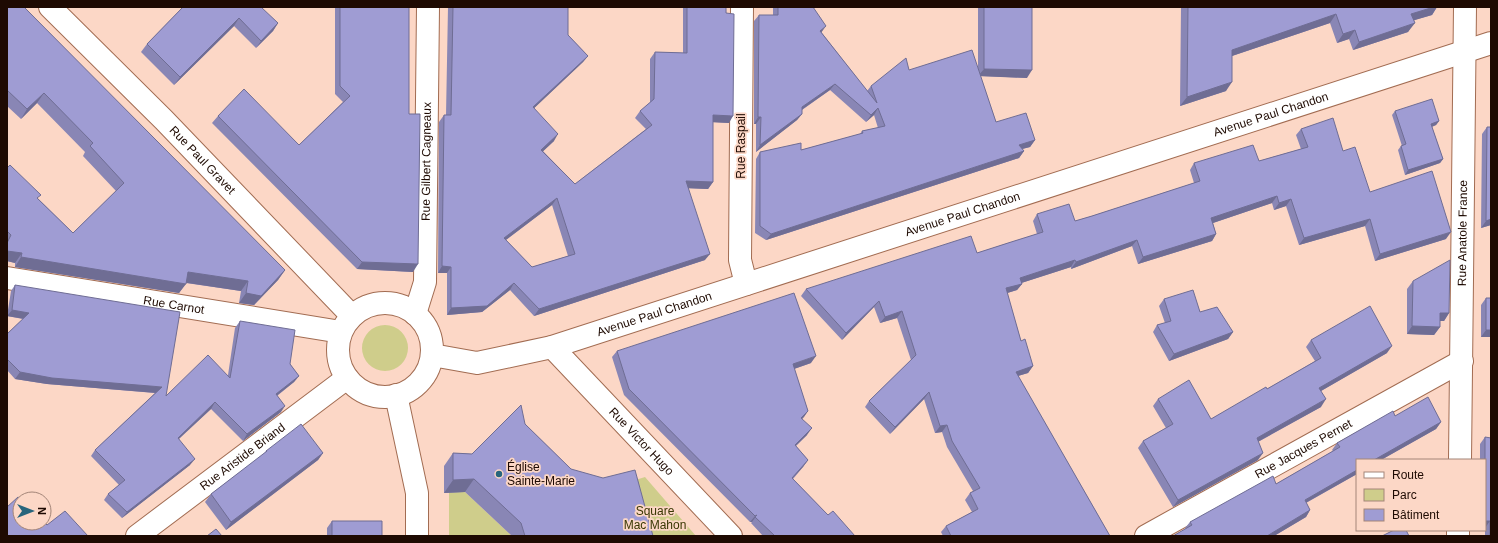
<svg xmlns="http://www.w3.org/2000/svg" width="1498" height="543" viewBox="0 0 1498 543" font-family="Arial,sans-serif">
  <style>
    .green { fill: #cfcd8b }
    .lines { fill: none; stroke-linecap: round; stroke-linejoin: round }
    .minor-casing { stroke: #a26c52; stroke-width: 24 }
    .minor { stroke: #fff; stroke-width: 22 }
    .wall { fill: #8986b5; fill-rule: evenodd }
    .shaded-wall { fill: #6f6d94 }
    .building { fill: #9f9cd3; stroke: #6f6d94; fill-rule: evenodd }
    .poi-dot { fill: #28657c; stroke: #fcd7c6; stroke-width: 1.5 }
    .labels { text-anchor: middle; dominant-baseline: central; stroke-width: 3.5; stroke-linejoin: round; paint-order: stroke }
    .street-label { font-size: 12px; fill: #1e0a02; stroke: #fcd7c6 }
    .poi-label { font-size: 12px; fill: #1e0a02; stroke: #fcd7c6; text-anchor: start }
    .park-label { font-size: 12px; fill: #3a3804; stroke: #fcd7c6 }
  </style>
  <rect width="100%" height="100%" fill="#fcd7c6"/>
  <path class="green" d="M362 348a23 23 0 1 1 46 0a23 23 0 1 1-46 0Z
    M645,477L696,536H641L626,483Z
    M449,492H465L512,536H449Z"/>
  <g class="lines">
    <defs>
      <g id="minor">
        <path id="s1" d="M50,7L164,120L352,316"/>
        <path d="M742,7L740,260L746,284"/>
        <path id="s2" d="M7,278L341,332"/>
        <circle cx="385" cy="350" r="47"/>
        <path id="s3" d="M415,314L425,282L428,7"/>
        <path id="s4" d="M552,347L731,536"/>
        <path id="s5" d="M432,355L477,363L552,347L1491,43"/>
        <path d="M396,395L417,493V536"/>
        <path id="s6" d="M1460,460L1465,7"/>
        <path id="s7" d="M137,536L347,378"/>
        <path id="s8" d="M1146,536L1462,361"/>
        <path d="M1458,536V530"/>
      </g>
    </defs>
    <use href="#minor" class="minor-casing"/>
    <use href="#minor" class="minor"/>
  </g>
  <path class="wall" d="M7,7L285,270L278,280L254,305L239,303L241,291L186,283L179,293L15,267V263L7,261V168L73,233L116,191L83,156L85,152L37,103L21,119L7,106Z
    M183,7L278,23L273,31L256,48L234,26L174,85L141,52L147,44Z
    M335,7H409V114L413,272L357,269L212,123L218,116L299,145L343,102L335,94Z
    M448,7H568V35L588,56L583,62L534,108L554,141L543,151L575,184L646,129L635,118L640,111L650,103V59L655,52L683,53V7H726L729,123L713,122V182L708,189L688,188L705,260L534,316L510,290L482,312L447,315V273H438L439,122L444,115H446ZM552,205L568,256L532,267L506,240Z
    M773,7H813L822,33L867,91L871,86L909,70H978V7H1032L1027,78L980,76L996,122L1035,140L1030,147L1022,149L1024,151L1019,158L766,240L755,233L756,159L760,152L801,150L860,134L862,131L878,128L874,115L866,122L830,90L802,110V114L797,120L756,152V124H754V21L759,15H773Z
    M1181,7H1437L1432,15L1414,20L1408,32L1353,50L1349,39L1337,43L1330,23L1232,56L1226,91L1180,106Z
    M1395,111L1439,121L1436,125L1432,127L1443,159L1440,163L1405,175L1398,150L1401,146H1402L1392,115Z
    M1487,127L1491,225L1481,228L1482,134Z
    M1301,129L1343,151L1370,192L1446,239L1375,261L1365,226L1299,245L1286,206L1274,210L1272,203L1213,223L1216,234L1212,241L1138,264L1132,246L1071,269V267L1021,283L1022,284L1017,290L1007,293L1021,341L1033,366L1028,373L1018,376L1110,536H943L941,532L946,526L972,512L965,500L970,493L973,491L947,447L942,432L935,433L924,399L890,434L865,407L869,401L911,360L897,318L880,323L874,307L842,340L801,296L806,289L977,253L1037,234L1033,221L1037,214L1075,221L1092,216L1194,183L1190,170L1194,163L1259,161L1301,149L1296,135Z
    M1413,281L1449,313L1444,321H1440V327L1434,335L1407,334V289Z
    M15,285L166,396L228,375L235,328L240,321L290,364L299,376L294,382L277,396L281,412L243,441L211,409L179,439L190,465L122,518L104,500L108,494L119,485L91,456L95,450L155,393L47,384L15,379L7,370V334L23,319L7,316L11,291Z
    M1486,298L1491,337H1481V305Z
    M1164,299L1200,312L1233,332L1228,339L1169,361L1153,332L1157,325L1165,323L1159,306Z
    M1311,340L1387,353L1321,391V407L1258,442V460L1173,507L1138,448L1143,441L1166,428L1153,406L1158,399L1211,419L1267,389L1315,361L1306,347Z
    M617,351L811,363L794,369L808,411L802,419L807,435L796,446L808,460L803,467L793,479L828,515L855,536H763L751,523L752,522H750L624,395L612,357Z
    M1395,416L1441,422L1436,429L1381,460H1357V474L1306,503L1310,510L1306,517L1274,536H1173L1186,529L1185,528L1190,522L1276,484L1333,451L1332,450L1337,443Z
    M525,424L571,469L653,536H512L465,492L444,493V466L453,453L472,454Z
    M1485,437L1491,536H1485V460H1480V444Z
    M266,451L323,453L318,460L226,530L205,502L211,494L264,454Z
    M332,521L382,536H327V528Z"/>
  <path class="shaded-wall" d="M1434,7H1437L1432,15L1405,23L1411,14Z
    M1336,14L1330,23L1226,58L1232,50Z
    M239,18L234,26L174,85L180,77Z
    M278,23L273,31L256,48L261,41Z
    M1415,23L1408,32L1353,50L1359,42Z
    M826,26L821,33L820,31Z
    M1355,30L1349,39L1337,43L1343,34Z
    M588,56L583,62L528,114L533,107Z
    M984,69L1032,70L1027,78L978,76Z
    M1232,82L1226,91L1180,106L1187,97Z
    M835,84L830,90L797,113L802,107Z
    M44,93L37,103L21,119L27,109Z
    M878,108L874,115L866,122L871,115Z
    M802,114L797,120L756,152L760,145Z
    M713,115L733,116L729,123L708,122Z
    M758,117H761L756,124H754Z
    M1439,121L1436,125L1428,128L1431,124Z
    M558,134L554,141L537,157L541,150Z
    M1035,140L1030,147L1014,151L1019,145Z
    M1024,151L1019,158L766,240L771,234Z
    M1443,159L1440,163L1405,175L1408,170Z
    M686,181L713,182L708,189L681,188Z
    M1277,196L1272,203L1207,225L1211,218Z
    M557,198L552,205L499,245L504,238Z
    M1291,199L1286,206L1274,210L1279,203Z
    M1370,219L1365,226L1299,245L1304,238Z
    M1491,219V225L1481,228L1486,221Z
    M1451,232L1446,239L1375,261L1380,254Z
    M1216,234L1212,241L1138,264L1143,257Z
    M1137,240L1132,246L1071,269L1076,262Z
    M7,251L22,253L15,263L7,261Z
    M710,254L705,260L534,316L539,309Z
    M21,257L186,284L179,293L15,267Z
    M1075,260L1071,267L1015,285L1020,278Z
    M362,262L418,264L413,272L357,269Z
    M442,266L451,267L447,273H438Z
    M285,270L278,280L254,305L239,303L246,293Z
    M188,272L248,281L241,291L181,282Z
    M514,283L510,290L482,312L447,315L451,308Z
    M1022,284L1017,290L1001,295L1006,288Z
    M879,301L874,307L842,340L846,333Z
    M12,310L29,313L25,319L7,316Z
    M902,311L897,318L880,323L885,317Z
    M1440,313H1449L1444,321H1434Z
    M1412,326L1440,327L1434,335L1407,334Z
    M1486,330H1491V337H1481Z
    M1233,332L1228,339L1169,361L1174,354Z
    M1392,346L1387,353L1314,395L1319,388Z
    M816,356L811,363L788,371L793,364Z
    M1033,366L1028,373L1011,378L1016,372Z
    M20,372L162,387L157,393L47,384L15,379Z
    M299,376L294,382L271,400L276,394Z
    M929,392L924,399L890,434L895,427Z
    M1326,399L1321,407L1252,445L1257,438Z
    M215,402L211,409L173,444L178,438Z
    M285,406L281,412L243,441L247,434Z
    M808,411L804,417L797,424L801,418Z
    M1441,422L1436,429L1381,460H1374Z
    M947,425L942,432L935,433L940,426Z
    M812,428L807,435L790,451L795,445Z
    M323,453L318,460L226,530L231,522Z
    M1263,453L1258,460L1173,507L1178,500Z
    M195,459L190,465L122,518L127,512Z
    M808,460L803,467L787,484L792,478Z
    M1357,470V474L1300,506L1305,500Z
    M474,479L465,492L444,493L453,480Z
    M1310,510L1306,517L1274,536H1267Z
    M757,515L752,522H750L755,516Z
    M1485,521H1490L1485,528Z"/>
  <path class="building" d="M7,7H24L285,270L261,296L246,293L248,281L188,272L186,284L21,257L22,253L7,251V243L11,235L7,231V168L10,165L41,195L37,198L73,233L124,183L90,146L93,143L44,93L27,109L7,90Z
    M183,7H261L278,23L261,41L239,18L180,77L147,44Z
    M340,7H409V114H420L418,264L362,262L218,116L244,89L299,145L350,96L340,86Z
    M453,7H568V35L588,56L533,107L558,134L541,150L575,184L652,125L640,111L654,99L655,52L687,53V7H726V13L734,14L733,116L713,115V182L686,181L710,254L539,309L514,283L487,306L451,308V267L442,266L444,115H451ZM557,198L575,254L532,267L504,238Z
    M778,7H813L826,26L820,31L877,103L871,86L906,58L909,70L972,50L996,122L1026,113L1035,140L1019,145L1024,151L771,234L760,226V152L801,143V150L863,133L862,131L885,126L878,108L871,115L835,84L802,107V114L760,145L761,117H758L759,15H778Z
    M984,7H1032V70L984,69Z
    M1188,7H1434L1411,14L1415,23L1359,42L1355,30L1343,34L1336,14L1232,50V82L1187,97Z
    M1432,99L1439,121L1431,124L1443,159L1408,170L1401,146L1406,144L1395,111Z
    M1333,118L1343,151L1355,147L1370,192L1432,171L1451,232L1380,254L1370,219L1304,238L1291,199L1279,203L1277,196L1211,218L1216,234L1143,257L1137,240L1076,262L1075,260L1020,278L1022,284L1006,288L1021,341L1025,339L1033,366L1016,372L1110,536H951L946,526L978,509L970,493L980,488L952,441L947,425L940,426L929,392L895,427L869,401L916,355L902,311L885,317L879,301L846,333L806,289L971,236L977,253L1008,243L1043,232L1037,214L1069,204L1075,221L1092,216L1200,181L1194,163L1253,145L1259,161L1308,147L1301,129Z
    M1487,127H1491V219L1486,221Z
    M1450,260L1449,313H1440V327L1412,326L1413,281Z
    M15,285L180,312L166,396L208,355L230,378L240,321L295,330L290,364L299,376L276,394L285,406L247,434L215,402L178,438L195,459L127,512L108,494L125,480L95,450L162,387L52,378L20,372L7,359V334L29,313L12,310Z
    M1193,290L1200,312L1217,307L1233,332L1174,354L1157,325L1171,321L1164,299Z
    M794,293L816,356L793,364L808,411L801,418L812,428L795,445L808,460L792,478L828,515L833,511L855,536H775L755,517L757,515L755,516L629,389L617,351Z
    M1486,298H1491V330H1486Z
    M1370,306L1392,346L1319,388L1326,399L1257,438L1263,453L1178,500L1143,441L1173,424L1158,399L1189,380L1211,419L1266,387L1267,389L1321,358L1311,340Z
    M1428,397L1441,422L1374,460H1357V470L1305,500L1310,510L1267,536H1173L1192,525L1190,522L1273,476L1276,484L1340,447L1337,443L1393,411L1395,416Z
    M521,405L525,424L571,469L603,478L635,470L653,536H525L521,523L474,479L453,480V453L472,454Z
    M301,424L323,453L231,522L211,494L267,451H266Z
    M1485,437L1491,438V536H1490V521H1485Z
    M18,497L21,499H20V523H44V522L47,525L65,511L88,536H7V507Z
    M332,521H382V536H332Z
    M216,529L222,536H207Z
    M1394,530H1406L1409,536H1382Z"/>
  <circle class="poi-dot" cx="499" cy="474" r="4"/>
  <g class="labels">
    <g class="street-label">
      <text stroke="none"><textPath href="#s5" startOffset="878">Avenue Paul Chandon</textPath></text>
      <text transform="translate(741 146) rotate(-90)">Rue Raspail</text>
      <text stroke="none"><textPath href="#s1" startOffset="216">Rue Paul Gravet</textPath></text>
      <text stroke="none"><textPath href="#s3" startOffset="154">Rue Gilbert Cagneaux</textPath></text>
      <text stroke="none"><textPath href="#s5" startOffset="554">Avenue Paul Chandon</textPath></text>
      <text stroke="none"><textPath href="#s6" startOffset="227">Rue Anatole France</textPath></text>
      <text stroke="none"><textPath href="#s2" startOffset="169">Rue Carnot</textPath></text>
      <text stroke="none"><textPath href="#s5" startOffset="230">Avenue Paul Chandon</textPath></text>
      <text stroke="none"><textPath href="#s4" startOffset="130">Rue Victor Hugo</textPath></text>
      <text stroke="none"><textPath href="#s8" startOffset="180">Rue Jacques Pernet</textPath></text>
      <text stroke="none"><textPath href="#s7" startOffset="132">Rue Aristide Briand</textPath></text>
    </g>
    <g class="poi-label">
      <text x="507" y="467">Église<tspan x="507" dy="14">Sainte-Marie</tspan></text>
    </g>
    <g class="park-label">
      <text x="655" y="511">Square<tspan x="655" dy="14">Mac Mahon</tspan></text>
    </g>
  </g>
  <rect width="1498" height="543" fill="none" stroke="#1e0a02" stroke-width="16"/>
  <rect x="1356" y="459" width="130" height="72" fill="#fcd7c6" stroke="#a38578"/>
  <rect x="1364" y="472" width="20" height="6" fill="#ffffff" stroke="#a38578"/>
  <text x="1392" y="479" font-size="12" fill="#1e0a02">Route</text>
  <rect x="1364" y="489" width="20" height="12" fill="#cfcd8b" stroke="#a38578"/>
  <text x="1392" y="499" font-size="12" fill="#1e0a02">Parc</text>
  <rect x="1364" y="509" width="20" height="12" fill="#9f9cd3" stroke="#a38578"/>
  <text x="1392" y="519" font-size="12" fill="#1e0a02">Bâtiment</text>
  <g transform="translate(32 511) rotate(90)"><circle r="19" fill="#fcd7c6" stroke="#a38578"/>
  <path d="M0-3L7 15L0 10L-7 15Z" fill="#28657c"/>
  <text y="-6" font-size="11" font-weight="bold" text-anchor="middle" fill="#1e0a02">N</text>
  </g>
</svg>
